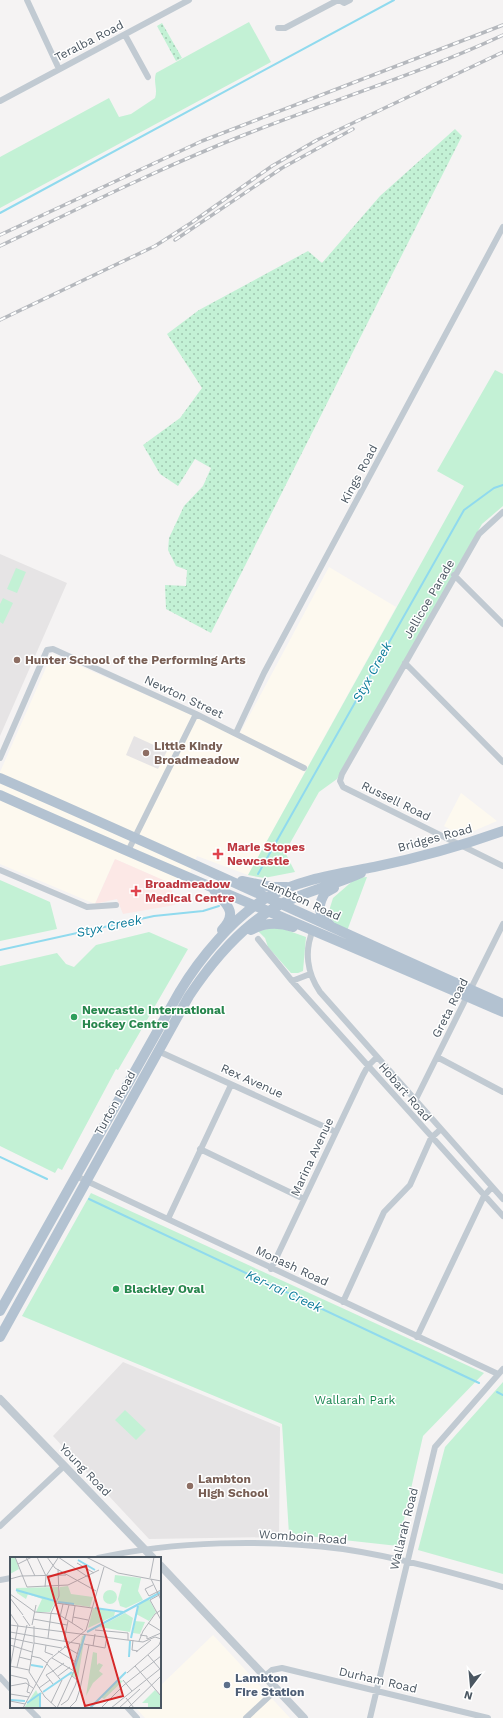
<svg xmlns="http://www.w3.org/2000/svg" width="503" height="1718" viewBox="0 0 503 1718" font-family="'Work Sans',sans-serif">
  <style>
    .commercial { fill: #fdf9ef }
    .education { fill: #e6e4e5 }
    .medical { fill: #fce8e6 }
    .grass { fill: url(#grass-dots) }
    .park { fill: #c3f1d5 }
    .lines { fill: none; stroke-linecap: round; stroke-linejoin: round }
    .stream { stroke: #90daee; stroke-width: 2 }
    .minor { stroke: #c1cad2; stroke-width: 6 }
    .tertiary { stroke: #c1cad2; stroke-width: 8 }
    .primary { stroke: #b3c2d1; stroke-width: 10 }
    .rail-casing { stroke: #b5b8bd; stroke-width: 3.5 }
    .rail { stroke: #fff; stroke-width: 2; stroke-dasharray: 6; stroke-linecap: butt }
    .education-dot { fill: #8d6e63; stroke: #fff; stroke-width: 1.5 }
    .health-dot { fill: #e0444e; stroke: #fff; stroke-width: 1.5 }
    .leisure-dot { fill: #2e9e5b; stroke: #fff; stroke-width: 1.5 }
    .service-dot { fill: #5c6f8a; stroke: #fff; stroke-width: 1.5 }
    .labels { text-anchor: middle; dominant-baseline: central; stroke-width: 3; stroke-linejoin: round; paint-order: stroke }
    .street-label { font-size: 12px; fill: #4a5661; stroke: #fff }
    .education-label { font-size: 12px; font-weight: bold; fill: #785e54; stroke: #fff; text-anchor: start }
    .health-label { font-size: 12px; font-weight: bold; fill: #be3a42; stroke: #fff; text-anchor: start }
    .leisure-label { font-size: 12px; font-weight: bold; fill: #27864d; stroke: #fff; text-anchor: start }
    .park-label { font-size: 12px; fill: #17864f; stroke: #fff }
    .service-label { font-size: 12px; font-weight: bold; fill: #4e5e75; stroke: #fff; text-anchor: start }
    .water-label { font-size: 13px; font-style: italic; fill: #0c7c9b; stroke: #fff }
    .inset-river { fill: none; stroke: #90daee; stroke-width: 2 }
    .inset-road { fill: none; stroke: #b1b4b9; stroke-width: 1 }
    .view { fill: #d62828; fill-opacity: 0.15; stroke: #d62828; stroke-width: 2 }
    .inset-edge { fill: none; stroke: #4a5661; stroke-width: 2 }
  </style>
  <defs>
    <pattern id="grass-dots" width="8" height="8" patternUnits="userSpaceOnUse"><rect width="8" height="8" fill="#c3f1d5"/><path d="M2 2h.1M6 6h.1" fill="none" stroke="#a0c6b0" stroke-width="1.8" stroke-linecap="round"/></pattern>
  </defs>
  <rect width="100%" height="100%" fill="#f5f3f3"/>
  <path class="commercial" d="M329,567L396,607L248,875L197,856L183,889L115,859L95,904L0,864V772L52,654L239,735Z
    M461,793L497,821L462,836L444,826Z
    M213,1635L290,1718H145L136,1708L160,1707V1686Z"/>
  <path class="education" d="M0,554L67,583L0,736Z
    M134,736L167,751L158,769L126,755Z
    M123,1362L280,1427L279,1537L149,1539L53,1436Z"/>
  <path class="medical" d="M115,859L170,883L175,905L123,914L117,899L95,904Z"/>
  <path class="grass" d="M162,23L182,58L176,61L157,26Z
    M455,129L462,136L211,633L166,609L165,585L186,586L187,570L176,566L168,550L169,538L184,506L203,486L211,468L195,459L178,486L160,474L143,445L180,418L202,388L167,334L199,310L308,251L322,263L380,196Z"/>
  <path class="park" d="M249,22L271,62L0,208V157L109,98L119,117L131,114L155,98C158,89 153,82 156,73Z
    M495,370L503,374V506L482,524L337,779L319,792L285,852L295,872L264,878L248,875L464,486L437,471Z
    M16,568L26,572L17,593L7,589Z
    M3,598L13,603L3,624L0,622V604Z
    M367,877L347,931L338,928L328,914L333,898L356,878Z
    M0,880L50,902L57,929L0,941Z
    M278,927L306,937L303,971L298,973H291L268,947L265,938L258,931Z
    M149,932L188,949L118,1070L116,1069L62,1170L58,1168L55,1173L0,1146V966L57,953L66,964L74,967L96,945Z
    M91,1193L484,1373L423,1436L398,1546L289,1534L282,1424L22,1316Z
    M503,1382V1574L418,1550L445,1447Z
    M125,1410L146,1430L136,1440L115,1420Z"/>
  <g class="lines">
    <path class="stream" d="M0,213L394,0
      M258,874L464,510L494,488L503,485
      M0,950L154,916L203,911L219,906
      M0,1157L47,1179
      M89,1199L479,1383
      M497,1392L503,1395"/>
    <path class="minor" d="M27,0L59,69
      M339,0L344,3L350,0
      M278,28H285L338,0
      M125,35L148,77
      M0,101L189,0
      M503,512L479,534L342,774L340,781L343,787L503,866
      M454,575L503,624
      M405,663L503,762
      M236,733L264,673L503,227
      M0,758L47,650L53,649L196,714L304,768
      M128,851L196,714
      M0,870L87,907L116,905
      M313,930C304,951 307,973 320,992L503,1199
      M258,939L292,981L503,1216
      M292,981L310,974
      M158,1051L336,1132
      M437,1057L503,1092
      M415,1101L503,924
      M200,1149L304,1199
      M76,1176L498,1374
      M168,1219L231,1085
      M271,1269L363,1075L368,1066L377,1057
      M343,1302L384,1212L410,1185L431,1138L441,1129
      M417,1337L484,1196L492,1187
      M0,1526L64,1466
      M98,1558C174,1541 266,1539 343,1549C397,1557 450,1572 503,1587
      M0,1580L11,1578
      M265,1676L272,1670L282,1668L488,1718
      M0,1677L11,1689
      M27,1707L38,1718
      M127,1707L137,1718
      M246,1718L277,1689
      M370,1718L435,1447L503,1369"/>
    <path class="tertiary" d="M0,1399L153,1558
      M160,1565L304,1718"/>
    <path class="primary" d="M0,778C169,851 335,930 503,1004
      M0,795C167,870 336,939 503,1012
      M242,881L272,887H287
      M214,890C226,904 239,912 222,930
      M330,925C318,915 317,906 325,893L334,888
      M251,930C265,922 278,922 293,927
      M0,1311L180,991C200,958 233,918 266,898C299,879 338,874 374,867C418,858 461,846 503,831
      M0,1337L189,996C213,960 242,925 281,904C306,891 335,885 361,873"/>
    <defs>
      <path id="rail" d="M0,235L202,141L503,25
        M175,240L282,168L353,129
        M0,246C82,207 164,166 249,133C333,100 421,73 503,35
        M0,320L155,246L191,223L272,166L317,140L503,52"/>
    </defs>
    <use href="#rail" class="rail-casing"/>
    <use href="#rail" class="rail"/>
  </g>
  <g class="education-dot">
    <circle cx="17" cy="660" r="4"/>
    <circle cx="146" cy="753" r="4"/>
    <circle cx="190" cy="1486" r="4"/>
  </g>
  <g class="health-dot">
    <path d="M216 848h4v4h4v4h-4v4h-4v-4h-4v-4h4z"/>
    <path d="M134 885h4v4h4v4h-4v4h-4v-4h-4v-4h4z"/>
  </g>
  <g class="leisure-dot">
    <circle cx="74" cy="1017" r="4"/>
    <circle cx="116" cy="1289" r="4"/>
  </g>
  <circle class="service-dot" cx="227" cy="1685" r="4"/>
  <g class="labels">
    <g class="street-label">
      <text transform="translate(89 41) rotate(-27)">Teralba Road</text>
      <text transform="translate(359 474) rotate(-62)">Kings Road</text>
      <text transform="translate(429 599) rotate(-60)">Jellicoe Parade</text>
      <text transform="translate(184 697) rotate(25)">Newton Street</text>
      <text transform="translate(396 801) rotate(26)">Russell Road</text>
      <text transform="translate(435 838) rotate(-15)">Bridges Road</text>
      <text transform="translate(301 899) rotate(25)">Lambton Road</text>
      <text transform="translate(450 1008) rotate(-63)">Greta Road</text>
      <text transform="translate(252 1081) rotate(24)">Rex Avenue</text>
      <text transform="translate(405 1092) rotate(49)">Hobart Road</text>
      <text transform="translate(115 1103) rotate(-61)">Turton Road</text>
      <text transform="translate(312 1157) rotate(-65)">Marina Avenue</text>
      <text transform="translate(292 1266) rotate(25)">Monash Road</text>
      <text transform="translate(85 1470) rotate(46)">Young Road</text>
      <text transform="translate(404 1529) rotate(-76)">Wallarah Road</text>
      <text transform="translate(303 1537) rotate(4)">Womboin Road</text>
      <text transform="translate(378 1680) rotate(13)">Durham Road</text>
    </g>
    <g class="education-label">
      <text x="25" y="660">Hunter School of the Performing Arts</text>
      <text x="154" y="746">Little Kindy<tspan x="154" dy="14">Broadmeadow</tspan></text>
      <text x="198" y="1479">Lambton<tspan x="198" dy="14">High School</tspan></text>
    </g>
    <g class="health-label">
      <text x="227" y="847">Marie Stopes<tspan x="227" dy="14">Newcastle</tspan></text>
      <text x="145" y="884">Broadmeadow<tspan x="145" dy="14">Medical Centre</tspan></text>
    </g>
    <g class="leisure-label">
      <text x="82" y="1010">Newcastle International<tspan x="82" dy="14">Hockey Centre</tspan></text>
      <text x="124" y="1289">Blackley Oval</text>
    </g>
    <g class="park-label">
      <text x="355" y="1400">Wallarah Park</text>
    </g>
    <g class="service-label">
      <text x="235" y="1678">Lambton<tspan x="235" dy="14">Fire Station</tspan></text>
    </g>
    <g class="water-label">
      <text transform="translate(372 672) rotate(-61)">Styx Creek</text>
      <text transform="translate(109 926) rotate(-12)">Styx Creek</text>
      <text transform="translate(284 1291) rotate(25)">Ker-rai Creek</text>
    </g>
  </g>
  <g transform="translate(10 1557)">
    <rect width="151" height="151" fill="#f5f3f3"/>
    <path d="M83,95L87,96V108L89,106L93,108L89,114L93,117L83,126L76,139Z" fill="#c3f1d5"/>
    <path d="M0,0H5L9,12L0,17ZM105,18L131,21L128,34L133,43L116,51L110,49L108,42L112,27L104,25ZM58,29L61,37L83,40L80,50L47,45L50,30ZM48,30V39L40,55H26L32,42L18,37L16,42L7,36L6,31ZM93 40a7 7 0 1 1 14 0a7 7 0 1 1-14 0ZM139,42L146,55L139,64L126,57L128,48ZM83,51L105,55L104,59L78,71ZM115,56L123,61L120,75L89,70ZM125,64L135,65L130,77L123,76ZM75,78L68,121L59,118L55,120L64,114L72,79ZM109,123L113,124L94,142L91,140ZM26,133L28,137L32,136L30,139V151H14ZM145,133L151,139V151H138V146H132Z" fill="#c3f1d5"/>
    <path class="inset-river" d="M68,3L85,13M6,33L45,44M48,45L64,47M85,51L113,55M77,75L151,35M121,81L128,49M119,100L120,84M21,108L33,110M64,113L75,78M33,135L62,115M30,137V151M1,143L15,144M17,146L31,136M80,151L116,115"/>
    <path class="inset-road" d="M5,0L17,30L58,28L89,13M16,0L25,19M27,0L36,19M37,0L45,11L86,34M48,0L78,20M76,0L108,16L151,24M67,6L84,16M8,7L22,0M140,21L144,0M0,22L11,19L56,18M141,22L151,43M143,28L135,32L139,39L151,33M35,30L36,19L48,1M0,37L25,55L48,57L73,73M151,37L140,43L151,63M0,41L13,58M46,46L82,51M0,56L8,68L0,111M13,59L20,69M50,60L53,47M63,60L78,63M23,62L57,68M55,63L59,48M62,66L65,49M138,66L151,74M0,68L133,85L145,80L151,82M22,68L26,48M85,73L118,76V83M0,75L70,87L63,112M130,78L137,79V82L151,76M0,81L23,86M38,81L41,56L49,39L48,12M123,83L122,93L128,94M54,84L58,64M129,84L133,74L145,57L151,53M24,86L52,91M24,86L19,115L35,140L47,151M24,86V69M74,87L95,91L97,79M0,88L22,95M36,88L35,95L43,98M54,89L68,97M83,89L85,77M48,94L66,105M126,95L141,83M138,98L150,112M21,99L30,101L37,106M9,100L21,103M42,101L64,114L47,151M37,107L50,122M0,109L19,113M125,109L151,139M7,110L17,68M43,114L36,118L43,127M43,114L54,106M117,116L149,88L151,83M0,118L17,122L19,127L17,135L20,136M48,119L60,110M113,123L122,134M0,129L16,126L23,131M29,131L40,123M0,137L19,140M116,141L124,151M0,144L15,147M41,146L52,123M51,148L58,143L65,129L67,123L62,119M13,151L39,103L76,73L94,10M59,151L66,144L70,132L79,88M91,151L114,128L151,99M101,151L151,111M109,151L130,132M118,151L151,119"/>
    <path class="view" d="M76,9L113,139L75,149L38,20Z"/>
    <rect width="151" height="151" class="inset-edge"/>
  </g>
  <g transform="translate(471 1686) rotate(196)" stroke="#ffffff" stroke-width="3" paint-order="stroke">
  <path d="M0-3L7 15L0 10L-7 15Z" fill="#4a5661"/>
  <text y="-6" font-size="11" font-weight="bold" text-anchor="middle" fill="#4a5661">N</text>
  </g>
</svg>
